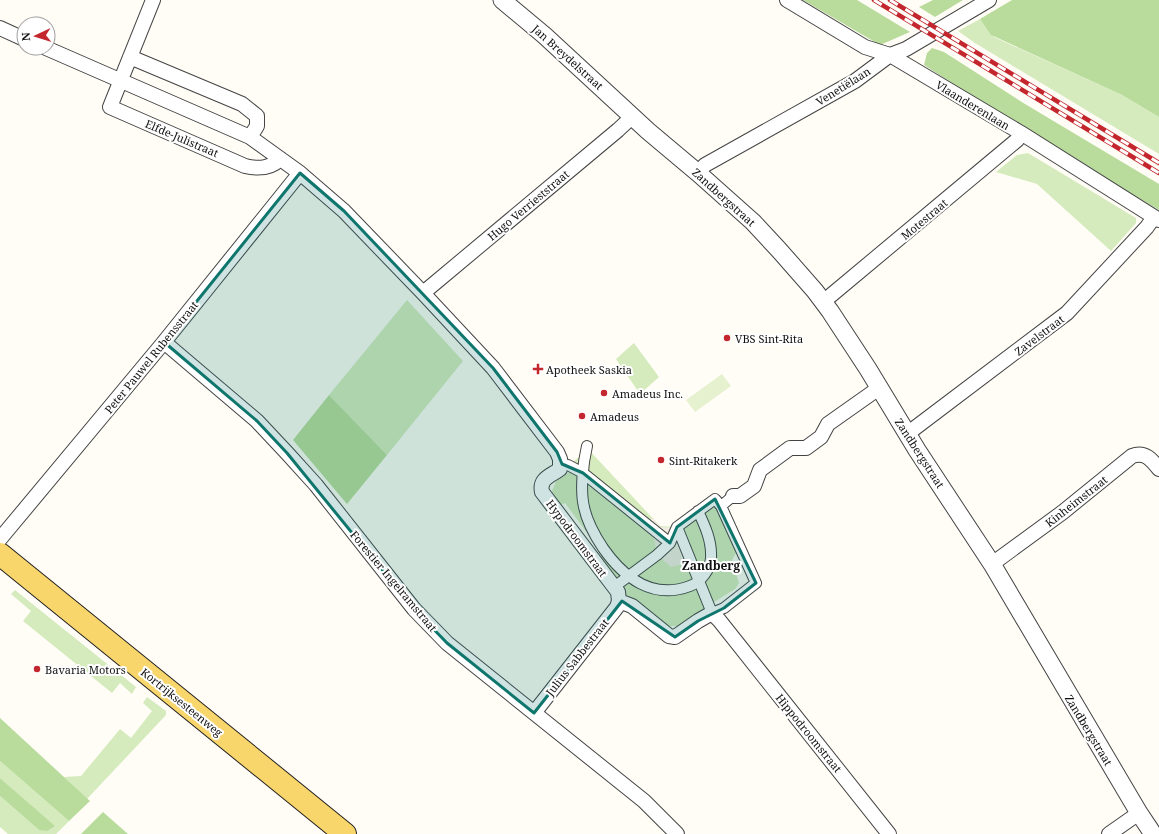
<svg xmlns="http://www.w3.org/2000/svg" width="1159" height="834" viewBox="0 0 1159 834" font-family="'Noto Serif',serif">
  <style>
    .green { fill: #d5ebbd }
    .forest { fill: #b9dc9c }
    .pitch { fill: #e6f2cf }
    .plaza { fill: #f1ede2 }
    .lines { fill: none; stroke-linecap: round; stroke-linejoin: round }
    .pedestrian-casing { stroke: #444; stroke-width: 12 }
    .minor-casing { stroke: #444; stroke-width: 16 }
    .tertiary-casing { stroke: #444; stroke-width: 19 }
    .primary-casing { stroke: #222; stroke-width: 24 }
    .pedestrian { stroke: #fff; stroke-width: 10 }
    .minor { stroke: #fff; stroke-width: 14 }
    .tertiary { stroke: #fff; stroke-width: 17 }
    .primary { stroke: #f9d66b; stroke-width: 22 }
    .rail-casing { stroke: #c4262e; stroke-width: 4.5 }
    .rail { stroke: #fff; stroke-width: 3; stroke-dasharray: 9; stroke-linecap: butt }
    .marked { fill: #0f766e; fill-opacity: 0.2; stroke: #0f766e; stroke-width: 3; stroke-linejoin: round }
    .poi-dot { fill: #c4262e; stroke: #fff; stroke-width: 1.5 }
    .labels { text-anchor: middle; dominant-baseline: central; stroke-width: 4; stroke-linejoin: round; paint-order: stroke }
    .street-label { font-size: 11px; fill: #111; stroke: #fff }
    .poi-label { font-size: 11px; fill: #111; stroke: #fff; text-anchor: start }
    .neighbourhood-label { font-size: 12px; font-weight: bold; fill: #111; stroke: #fff }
  </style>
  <rect width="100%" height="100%" fill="#fffdf5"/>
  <path class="green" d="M980,19L994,37L1122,95L1159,117V154L975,43L958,31Z
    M1028,153L1136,218V223L1111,251L1037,184L996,172L1017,155Z
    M407,300L463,361L387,455L329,395Z
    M634,343L659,377L640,394L616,359Z
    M588,449L660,526L674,527L715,496L723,519L736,553L732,560L739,583L735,589L706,607L678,626H667L625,600L599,557L603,554L565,503L559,506L556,502L552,491L556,481L571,471L574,461Z
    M15,590L136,687L132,694L120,683L112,693L23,621L31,611L11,594Z
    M147,697L166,711V715L87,799L64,777L81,776L120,729L131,738L152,711L143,703Z
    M0,761L69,821L56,834H8L0,827V796L39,830L54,826L0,778Z"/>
  <path class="forest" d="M803,0H857L910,32L880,45Z
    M933,0H963L935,17L919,7Z
    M1012,0H1159V117L1122,95L991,35L980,19Z
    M932,48L944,52L1025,104L1159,184V210L1023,129L924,65L927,53Z
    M329,395L387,455L347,504L293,440Z
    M0,718L90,801L69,821L0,761Z
    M0,778L55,826L47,831L39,830L0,796Z
    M103,812L128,834H81Z"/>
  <path class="pitch" d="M722,374L731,386L695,412L686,400Z"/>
  <path class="plaza" d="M653,518L660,527L674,528L693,559L684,564L671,567L657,555L654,539L645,525L647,521Z"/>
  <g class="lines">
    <defs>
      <path id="pedestrian" d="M587,446C583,463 580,490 584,507C587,522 595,536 603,548C624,578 653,600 690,586C701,582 710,570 711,558C712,541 705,526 698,511
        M561,463L568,465L583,473L670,543
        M677,527L712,613L724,608L756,583L721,506
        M614,587L657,555L670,543L677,527L715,499L721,506L733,496"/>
      <path id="minor" d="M153,0L110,107L245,166C258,169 270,169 280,159
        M787,0L865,47L890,55L1021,133L1159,220
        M0,28L24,39
        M46,48L250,137L300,173L344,211L423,293L493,368L557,452L560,459V469C551,476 539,478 542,492L618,592L619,601L632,606L669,636L675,637L698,621L712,613L719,620L889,834
        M130,57L242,104L257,116V126L250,137
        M698,173L705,165L855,81L890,55L906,49L989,0
        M423,293L618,130L633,116
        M823,302L1017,140L1021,133
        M164,342L257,421L287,453L316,485L414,609L447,643L644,801L677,834
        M907,434L1067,313L1147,227L1154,217
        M733,496H740L754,486L760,470L790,448H806L821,437L828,424L879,388
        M0,539L164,342L300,173
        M992,564L1063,512L1132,456C1145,451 1152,460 1159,469
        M534,713L617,607L619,601
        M1109,834L1139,813"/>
      <path id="tertiary" d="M502,0L544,35L648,131L698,173L753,222L779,250L815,291L830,311L868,369L917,450L992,564L1139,813L1153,834"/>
      <path id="primary" d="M0,554L345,834"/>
    </defs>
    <use href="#pedestrian" class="pedestrian-casing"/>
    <use href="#minor" class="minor-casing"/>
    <use href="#tertiary" class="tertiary-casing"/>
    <use href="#primary" class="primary-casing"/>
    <use href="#pedestrian" class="pedestrian"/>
    <use href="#minor" class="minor"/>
    <use href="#tertiary" class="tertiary"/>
    <use href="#primary" class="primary"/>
    <defs>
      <path id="rail" d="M874,0L1159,173
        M890,0L1159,163"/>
    </defs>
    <use href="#rail" class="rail-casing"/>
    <use href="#rail" class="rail"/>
  </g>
  <path class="marked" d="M300,173L344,211L493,368L557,452L562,464L583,473L670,543L677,527L715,499L756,583L724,608L698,621L675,637L622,601L534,713L447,643L414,609L287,453L257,421L164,342Z"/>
  <g class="poi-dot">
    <circle cx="727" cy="338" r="4"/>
    <path d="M536 363h4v4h4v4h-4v4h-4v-4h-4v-4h4z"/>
    <circle cx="604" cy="393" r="4"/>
    <circle cx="582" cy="416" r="4"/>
    <circle cx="661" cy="460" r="4"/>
    <circle cx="37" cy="669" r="4"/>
  </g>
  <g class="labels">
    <g class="street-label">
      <text transform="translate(568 57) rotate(42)">Jan Breydelstraat</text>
      <text transform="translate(843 86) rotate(-32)">Venetiëlaan</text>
      <text transform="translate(973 105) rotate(31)">Vlaanderenlaan</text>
      <text transform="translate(182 138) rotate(23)">Elfde-Julistraat</text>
      <text transform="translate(724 197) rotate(42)">Zandbergstraat</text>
      <text transform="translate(528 205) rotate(-40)">Hugo Verrieststraat</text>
      <text transform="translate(924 219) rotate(-40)">Motestraat</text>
      <text transform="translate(1039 335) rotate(-37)">Zavelstraat</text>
      <text transform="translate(151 357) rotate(-51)">Peter Pauwel Rubensstraat</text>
      <text transform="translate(920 453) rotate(57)">Zandbergstraat</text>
      <text transform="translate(1076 501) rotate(-38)">Kinheimstraat</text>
      <text transform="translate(577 538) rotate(53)">Hypodroomstraat</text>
      <text transform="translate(394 581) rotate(50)">Forestier Ingelramstraat</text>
      <text transform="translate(577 657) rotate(-52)">Julius Sabbestraat</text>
      <text transform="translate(182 702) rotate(39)">Kortrijksesteenweg</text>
      <text transform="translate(1089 730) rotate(59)">Zandbergstraat</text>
      <text transform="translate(809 733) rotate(51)">Hippodroomstraat</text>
    </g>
    <g class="poi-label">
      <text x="735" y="338">VBS Sint-Rita</text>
      <text x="546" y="369">Apotheek Saskia</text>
      <text x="612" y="393">Amadeus Inc.</text>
      <text x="590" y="416">Amadeus</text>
      <text x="669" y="460">Sint-Ritakerk</text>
      <text x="45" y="669">Bavaria Motors</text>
    </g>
    <g class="neighbourhood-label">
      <text x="711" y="565">Zandberg</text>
    </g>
  </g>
  <g transform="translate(36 36) rotate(266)"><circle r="19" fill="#ffffff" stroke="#a0a0a0"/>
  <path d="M0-3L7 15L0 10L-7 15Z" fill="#c4262e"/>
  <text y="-6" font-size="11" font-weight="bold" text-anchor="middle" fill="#111111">N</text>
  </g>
</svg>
